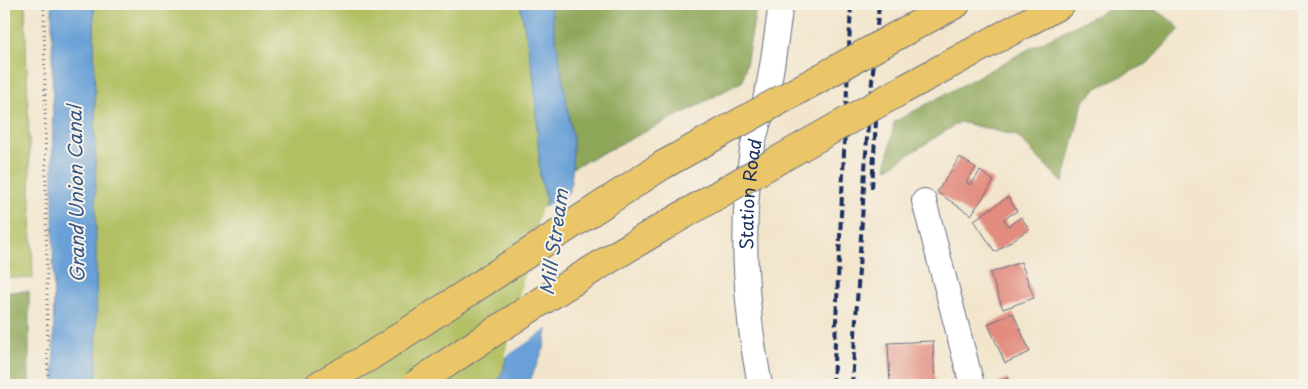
<svg xmlns="http://www.w3.org/2000/svg" width="1308" height="389" viewBox="0 0 1308 389" font-family="'Playpen Sans',sans-serif">
  <style>
    .green { fill: #b2c063; stroke: #667860 }
    .forest { fill: #8da659; stroke: #546a5c }
    .water { fill: #69a0d7; stroke: #42689a }
    .pier { fill: #f2e5cc }
    .building { fill: #e28b7e }
    .lines { fill: none; stroke-linecap: round; stroke-linejoin: round }
    .minor-casing { stroke: #666f84; stroke-width: 26 }
    .highway-casing { stroke: #666f84; stroke-width: 30 }
    .path { stroke: #666f84; stroke-width: 3; stroke-dasharray: 1 4; stroke-linecap: butt }
    .minor { stroke: #fff; stroke-width: 24 }
    .highway { stroke: #ebc669; stroke-width: 28 }
    .rail { stroke: #1b2f5e; stroke-width: 4; stroke-dasharray: 8 4; stroke-linecap: butt }
    .highway-bridge-casing { stroke: #666f84; stroke-width: 30; stroke-linecap: butt }
    .highway-bridge { stroke: #ebc669; stroke-width: 28 }
    .labels { text-anchor: middle; dominant-baseline: central; stroke-width: 4; stroke-linejoin: round; paint-order: stroke }
    .street-label { font-size: 18px; fill: #1b2f5e; stroke: #f7f3e8 }
    .water-label { font-size: 19px; font-style: italic; fill: #365788; stroke: #f7f3e8 }
  </style>
  <rect width="100%" height="100%" fill="#f7f3e8"/>
  <filter id="ink" filterUnits="userSpaceOnUse"><feTurbulence type="fractalNoise" baseFrequency=".02" numOctaves="2"/><feDisplacementMap in="SourceGraphic" scale="10" xChannelSelector="R" yChannelSelector="G"/><feConvolveMatrix kernelMatrix="1 2 1 2 8 2 1 2 1" color-interpolation-filters="sRGB"/></filter>
  <filter id="wash" filterUnits="userSpaceOnUse"><feTurbulence type="fractalNoise" baseFrequency=".0096" numOctaves="4" result="noise"/><feDisplacementMap in="SourceGraphic" scale="20" xChannelSelector="R" yChannelSelector="G"/><feGaussianBlur stdDeviation="1.12" result="paint"/><feColorMatrix in="noise" values="0 0 0 0 0 0 0 0 0 0 0 0 0 0 0 0 0 1.4 0 .05"/><feComposite in="paint" operator="in"/></filter>
  <g filter="url(#wash)">
    <rect width="100%" height="100%" fill="#f2e5cc"/>
    <path class="green" d="M4,4H25L33,279L4,277Z
      M94,4H520L534,79L540,176L546,200L503,371L495,385H97Z"/>
    <path class="forest" d="M550,4H757L743,81L693,108L572,168L573,141Z
      M1118,4C1147,4 1160,9 1180,29L1147,64L1097,88L1083,102L1063,183L1017,136L960,122L886,169L894,122L1040,43Z
      M29,291V385H4V292Z"/>
    <path class="water" d="M52,4H94L97,385H54Z
      M520,4H550L573,141L572,174L544,348L528,385H495L503,371L546,200L540,176L534,79Z"/>
    <path class="pier" d="M574,190L550,327L504,358L541,209Z"/>
    <g id="blocks">
      <path class="building" d="M960,157L976,168L966,182L971,185L980,171L994,181L971,215L937,192Z
        M1008,197L1017,211L1004,219L1008,226L1021,217L1029,229L995,252L974,220Z
        M1021,262L1034,298L1003,309L990,273Z
        M1013,313L1030,352L1005,363L988,324Z
        M933,341L935,385H890L888,343Z
        M1007,378L1011,385H993Z"/>
    </g>
  </g>
  <g filter="url(#ink)">
    <use href="#blocks" fill-opacity="0" stroke="#666f84" stroke-width="1"/>
    <g class="lines">
      <defs>
        <g id="minor">
          <path d="M924,201L972,385"/>
          <path id="s1" d="M760,385C745,310 740,226 752,150C756,127 765,105 769,83C774,57 777,30 781,4"/>
        </g>
        <path id="highway" d="M907,30L956,4
          M904,89L1061,4
          M319,385L369,357"/>
      </defs>
      <use href="#minor" class="minor-casing"/>
      <use href="#highway" class="highway-casing"/>
      <path class="path" d="M44,4L48,385"/>
      <use href="#minor" class="minor"/>
      <use href="#highway" class="highway"/>
      <path class="rail" d="M872,188L876,121
        M833,385L851,4
        M852,385L867,137L879,4"/>
      <defs>
        <path id="highway-bridge" d="M369,357L663,165L907,30
          M415,385C572,276 738,182 904,89"/>
      </defs>
      <use href="#highway-bridge" class="highway-bridge-casing"/>
      <use href="#highway-bridge" class="highway-bridge"/>
    </g>
  </g>
  <g class="labels">
    <g class="street-label">
      <text stroke="none"><textPath href="#s1" startOffset="192">Station Road</textPath></text>
    </g>
    <g class="water-label">
      <text transform="translate(75 194) rotate(-91)">Grand Union Canal</text>
      <text transform="translate(553 242) rotate(-82)">Mill Stream</text>
    </g>
  </g>
  <rect width="1308" height="389" fill="none" stroke="#f7f3e8" stroke-width="20"/>
</svg>
